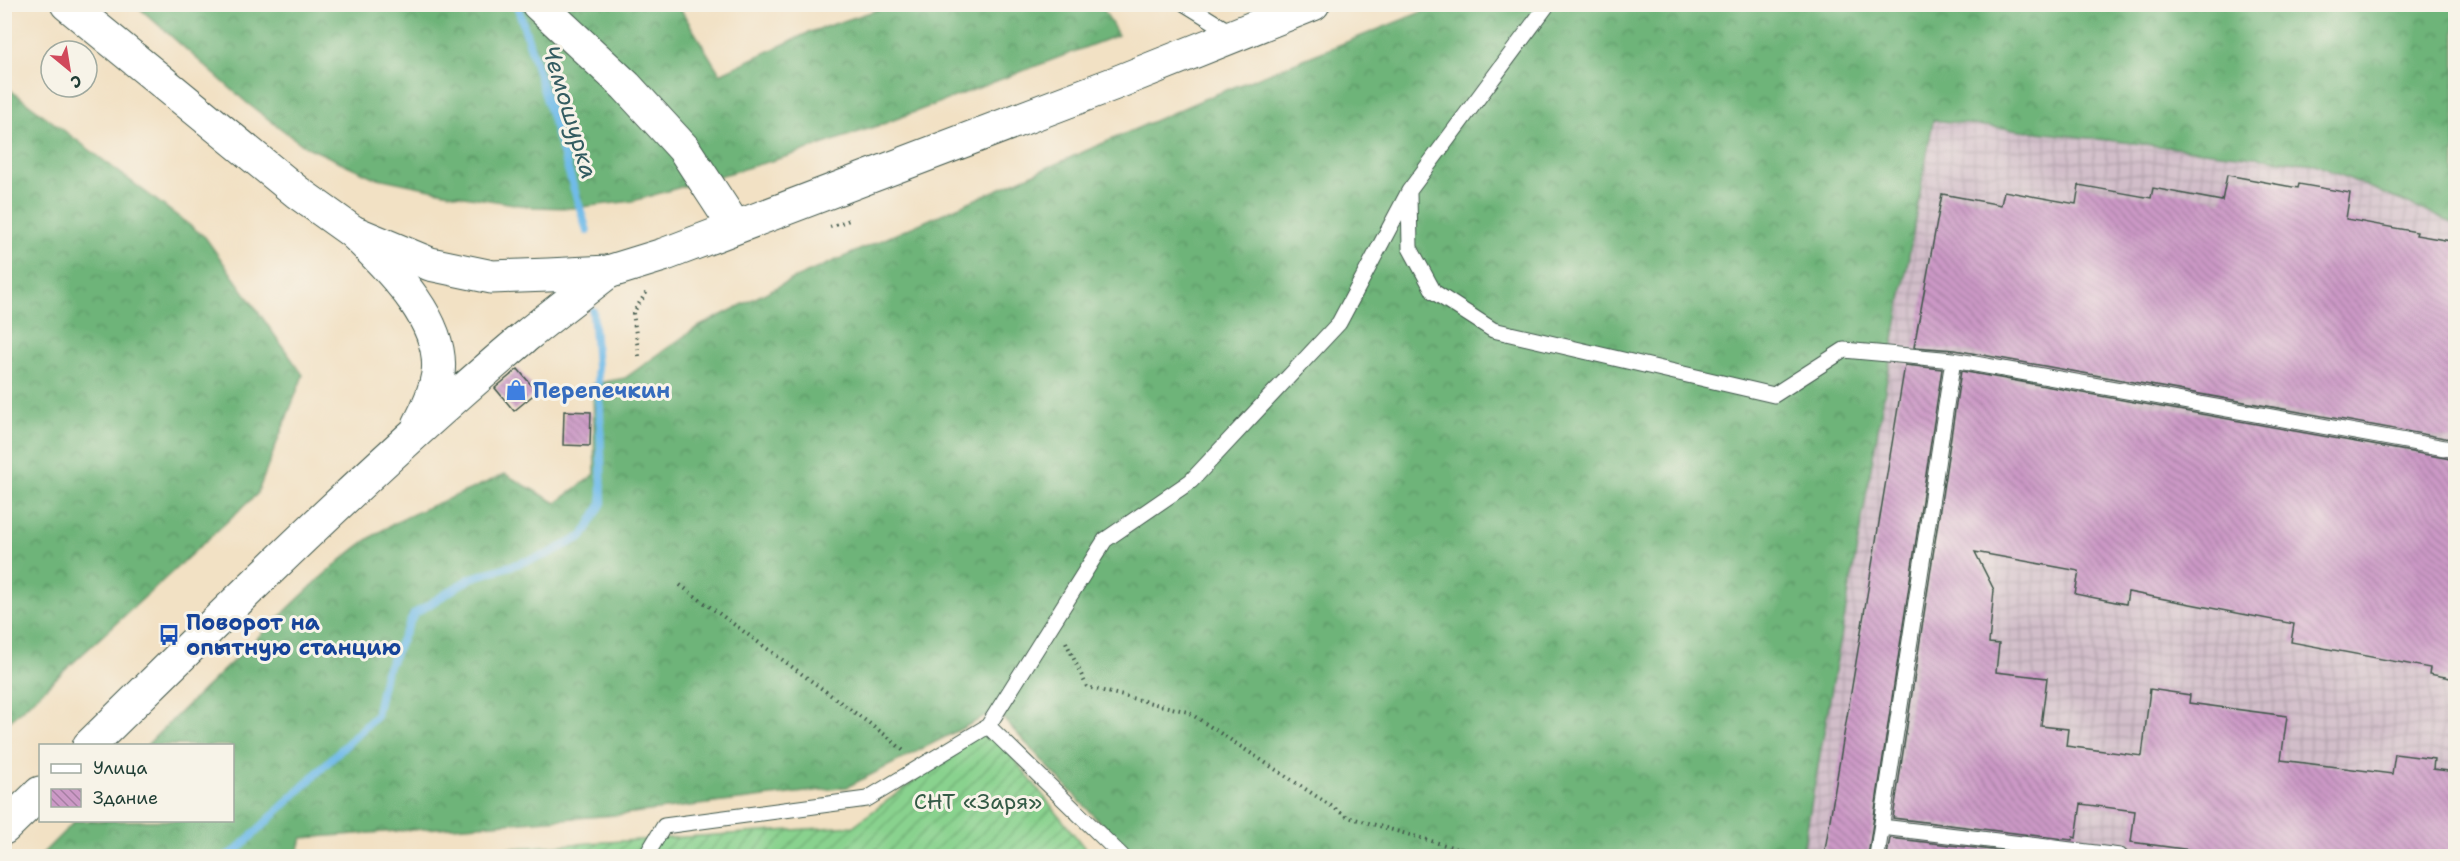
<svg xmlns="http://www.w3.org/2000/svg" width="2460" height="861" viewBox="0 0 2460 861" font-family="'Shantell Sans',sans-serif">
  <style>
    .industrial { fill: url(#industrial-grid) }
    .forest { fill: url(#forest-crowns); stroke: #467856; stroke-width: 1.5 }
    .garden { fill: url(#garden-furrows); stroke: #548861; stroke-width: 1.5 }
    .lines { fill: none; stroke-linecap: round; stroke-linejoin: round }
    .stream { stroke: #70bbe9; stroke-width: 8 }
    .building { fill: url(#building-back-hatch) }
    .service-casing { stroke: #3f564a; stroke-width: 17 }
    .tertiary-casing { stroke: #3f564a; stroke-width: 35 }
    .secondary-casing { stroke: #3f564a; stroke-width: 35 }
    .primary-casing { stroke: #3f564a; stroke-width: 35 }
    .path { stroke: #3f564a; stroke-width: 4; stroke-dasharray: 1.5 4.5; stroke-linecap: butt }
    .service { stroke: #fff; stroke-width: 15 }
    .tertiary { stroke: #fff; stroke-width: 33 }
    .secondary { stroke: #fff; stroke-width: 33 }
    .primary { stroke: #fff; stroke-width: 33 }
    .labels { text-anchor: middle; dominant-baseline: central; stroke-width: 6; stroke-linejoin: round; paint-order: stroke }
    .shop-label { font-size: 22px; font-weight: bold; fill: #366cbe; stroke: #f7f3e8; text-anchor: start }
    .transit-label { font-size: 22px; font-weight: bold; fill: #164399; stroke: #f7f3e8; text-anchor: start }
    .park-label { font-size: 22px; fill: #345b46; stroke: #f7f3e8 }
    .water-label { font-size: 24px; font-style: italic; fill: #335c61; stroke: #f7f3e8 }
  </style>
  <defs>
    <pattern id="industrial-grid" width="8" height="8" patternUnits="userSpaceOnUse" patternTransform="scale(1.5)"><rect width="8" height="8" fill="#d1bdc9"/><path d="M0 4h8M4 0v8" fill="none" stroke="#b3a3ad"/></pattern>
    <pattern id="forest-crowns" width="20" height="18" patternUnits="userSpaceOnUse" patternTransform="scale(1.5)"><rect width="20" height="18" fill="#6eb479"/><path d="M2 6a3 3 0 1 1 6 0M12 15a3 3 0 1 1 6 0" fill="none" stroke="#5a9464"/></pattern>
    <pattern id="garden-furrows" width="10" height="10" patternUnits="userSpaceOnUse" patternTransform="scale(1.5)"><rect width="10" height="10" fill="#89d28e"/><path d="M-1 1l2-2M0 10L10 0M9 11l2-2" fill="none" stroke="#6fac75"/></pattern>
    <pattern id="building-back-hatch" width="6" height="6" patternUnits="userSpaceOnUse" patternTransform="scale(1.5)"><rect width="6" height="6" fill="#cc99c6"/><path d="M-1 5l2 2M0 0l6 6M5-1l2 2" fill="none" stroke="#a57ea2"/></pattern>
  </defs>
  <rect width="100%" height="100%" fill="#f7f3e8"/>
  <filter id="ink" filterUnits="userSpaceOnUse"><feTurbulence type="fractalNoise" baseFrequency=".0167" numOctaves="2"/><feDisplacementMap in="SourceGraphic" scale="12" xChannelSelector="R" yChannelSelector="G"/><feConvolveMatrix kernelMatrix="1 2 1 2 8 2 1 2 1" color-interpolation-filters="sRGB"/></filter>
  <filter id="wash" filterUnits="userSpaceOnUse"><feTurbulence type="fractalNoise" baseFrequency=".008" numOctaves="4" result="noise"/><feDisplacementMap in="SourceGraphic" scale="24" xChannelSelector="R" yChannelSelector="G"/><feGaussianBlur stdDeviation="1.35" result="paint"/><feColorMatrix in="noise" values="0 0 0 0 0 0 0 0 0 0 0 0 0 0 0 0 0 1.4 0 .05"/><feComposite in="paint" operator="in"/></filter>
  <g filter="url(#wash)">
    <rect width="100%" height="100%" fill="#f2e1c4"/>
    <path class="industrial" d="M1933,119L2315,164L2455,224V856H1802Z"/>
    <path class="forest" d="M136,5H678L720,74L810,32L892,5H1101L1118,35L883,124L788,156L633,201L572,208L533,207L464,196L373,177L303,145L247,103Z
      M1439,5H2455V224L2315,164L1933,120L1802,856H1131L996,711L847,787L616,815L302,838L297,856H40L75,821L232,820V746L147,745C189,703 232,662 275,621C307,591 339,558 376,534C416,509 462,495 505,474L556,503L595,474L593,384L625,378L696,328L791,280L1204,99Z
      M5,86L205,237L303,375L257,494L5,725Z"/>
    <path class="garden" d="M988,726L1091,856H389L853,826Z"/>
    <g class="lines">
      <path class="stream" d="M517,4L587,231
        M226,856L237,850L376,716L385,674L414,614L471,578L546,555L583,536L602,503L600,410L593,311"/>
    </g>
    <g id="blocks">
      <path class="building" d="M2227,175L2298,188L2299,184L2350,193L2346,219L2417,232L2416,235L2456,242V410L2450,439L1955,350L1914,347L1942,194L2001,205L2004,191L2076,204L2079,185L2151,198L2153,188L2222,201Z
        M1905,365L1942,369L1868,856H1824Z
        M518,369L537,392L514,411L495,388Z
        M1961,371L2456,460V679L2429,674L2430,668L2291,642L2294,624L2128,592L2126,604L2075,594L2079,571L1975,552L1994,590L1989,643L1999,644L1996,672L2047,678L2041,726L2068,729L2066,746L2142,756L2150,689L2190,695L2189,703L2287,716L2281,760L2392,774L2395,754L2434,759L2433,769L2456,772V856H2237L2131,842L2135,811L2081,804L2076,838L2073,837L2072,840L1893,818Z
        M564,411L591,412L590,446L563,445Z
        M1890,838L2043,856H1887Z"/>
    </g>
  </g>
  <g filter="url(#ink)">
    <use href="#blocks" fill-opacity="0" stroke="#3f564a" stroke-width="1.5"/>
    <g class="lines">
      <defs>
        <path id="service" d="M1185,4L1235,35
          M1409,193L1410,248L1434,292L1493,330L1774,395L1844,350L1953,360
          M988,726L1122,856
          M1882,827L2120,856
          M646,856L664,826L867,799L988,726L1105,540L1191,481L1339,323L1409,191L1548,4
          M1877,856L1953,360L2456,450"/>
        <path id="tertiary" d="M353,232C387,266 445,320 438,374C435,393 428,408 419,425
          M89,746C232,606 373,465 526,336C553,314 581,293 608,272
          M4,828L40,793"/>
        <path id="secondary" d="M538,4L626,86L684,149L735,227"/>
        <path id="primary" d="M67,4L297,192L353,232L430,264L492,277L548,275L608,272L663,255L1113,84L1313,4"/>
      </defs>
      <use href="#service" class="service-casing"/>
      <use href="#tertiary" class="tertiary-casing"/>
      <use href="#secondary" class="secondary-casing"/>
      <use href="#primary" class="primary-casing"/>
      <path class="path" d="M830,227L852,219
        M639,356L633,313L646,293
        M680,585L888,737L905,752
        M1066,642L1087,687L1188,712L1348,817L1483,856"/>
      <use href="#service" class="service"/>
      <use href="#tertiary" class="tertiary"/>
      <use href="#secondary" class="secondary"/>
      <use href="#primary" class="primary"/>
    </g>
  </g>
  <defs>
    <symbol id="shop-bare" viewBox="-9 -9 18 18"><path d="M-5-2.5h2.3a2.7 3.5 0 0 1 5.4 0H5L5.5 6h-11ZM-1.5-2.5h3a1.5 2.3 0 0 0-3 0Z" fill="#3f7fe0" stroke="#f7f3e8" stroke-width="2.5" paint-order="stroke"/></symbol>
    <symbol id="bus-bare" viewBox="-9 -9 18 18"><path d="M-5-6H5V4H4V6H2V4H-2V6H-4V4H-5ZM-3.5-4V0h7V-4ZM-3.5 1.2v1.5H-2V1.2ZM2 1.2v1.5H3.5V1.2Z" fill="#1a4fb4" stroke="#f7f3e8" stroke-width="2.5" paint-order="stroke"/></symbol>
  </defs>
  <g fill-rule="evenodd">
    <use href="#shop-bare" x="501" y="375" width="30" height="30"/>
    <use href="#bus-bare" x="154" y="620" width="30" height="30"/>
  </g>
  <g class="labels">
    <g class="shop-label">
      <text x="533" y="390">Перепечкин</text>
    </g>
    <g class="transit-label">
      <text x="186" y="622">Поворот на<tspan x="186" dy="25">опытную станцию</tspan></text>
    </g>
    <g class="park-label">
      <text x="978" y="801">СНТ «Заря»</text>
    </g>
    <g class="water-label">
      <text transform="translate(570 112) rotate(73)">Чемошурка</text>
    </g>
  </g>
  <rect width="2460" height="861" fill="none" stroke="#f7f3e8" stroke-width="24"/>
  <rect x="39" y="744" width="195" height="78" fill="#f7f3e8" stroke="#a1aaa0" stroke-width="1.5"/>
  <rect x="51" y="764" width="30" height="9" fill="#ffffff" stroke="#a1aaa0" stroke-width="1.5"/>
  <text x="93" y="774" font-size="18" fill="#1f3d34">Улица</text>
  <rect x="51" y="789" width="30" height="18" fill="url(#building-back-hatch)" stroke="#a1aaa0" stroke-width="1.5"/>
  <text x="93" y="804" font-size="18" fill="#1f3d34">Здание</text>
  <g transform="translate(69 69) rotate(150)"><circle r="28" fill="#f7f3e8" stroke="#a1aaa0" stroke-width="1.5"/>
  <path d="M0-4.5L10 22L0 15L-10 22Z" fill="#d1495b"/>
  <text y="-9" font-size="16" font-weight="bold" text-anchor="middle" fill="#1f3d34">С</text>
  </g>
</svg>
